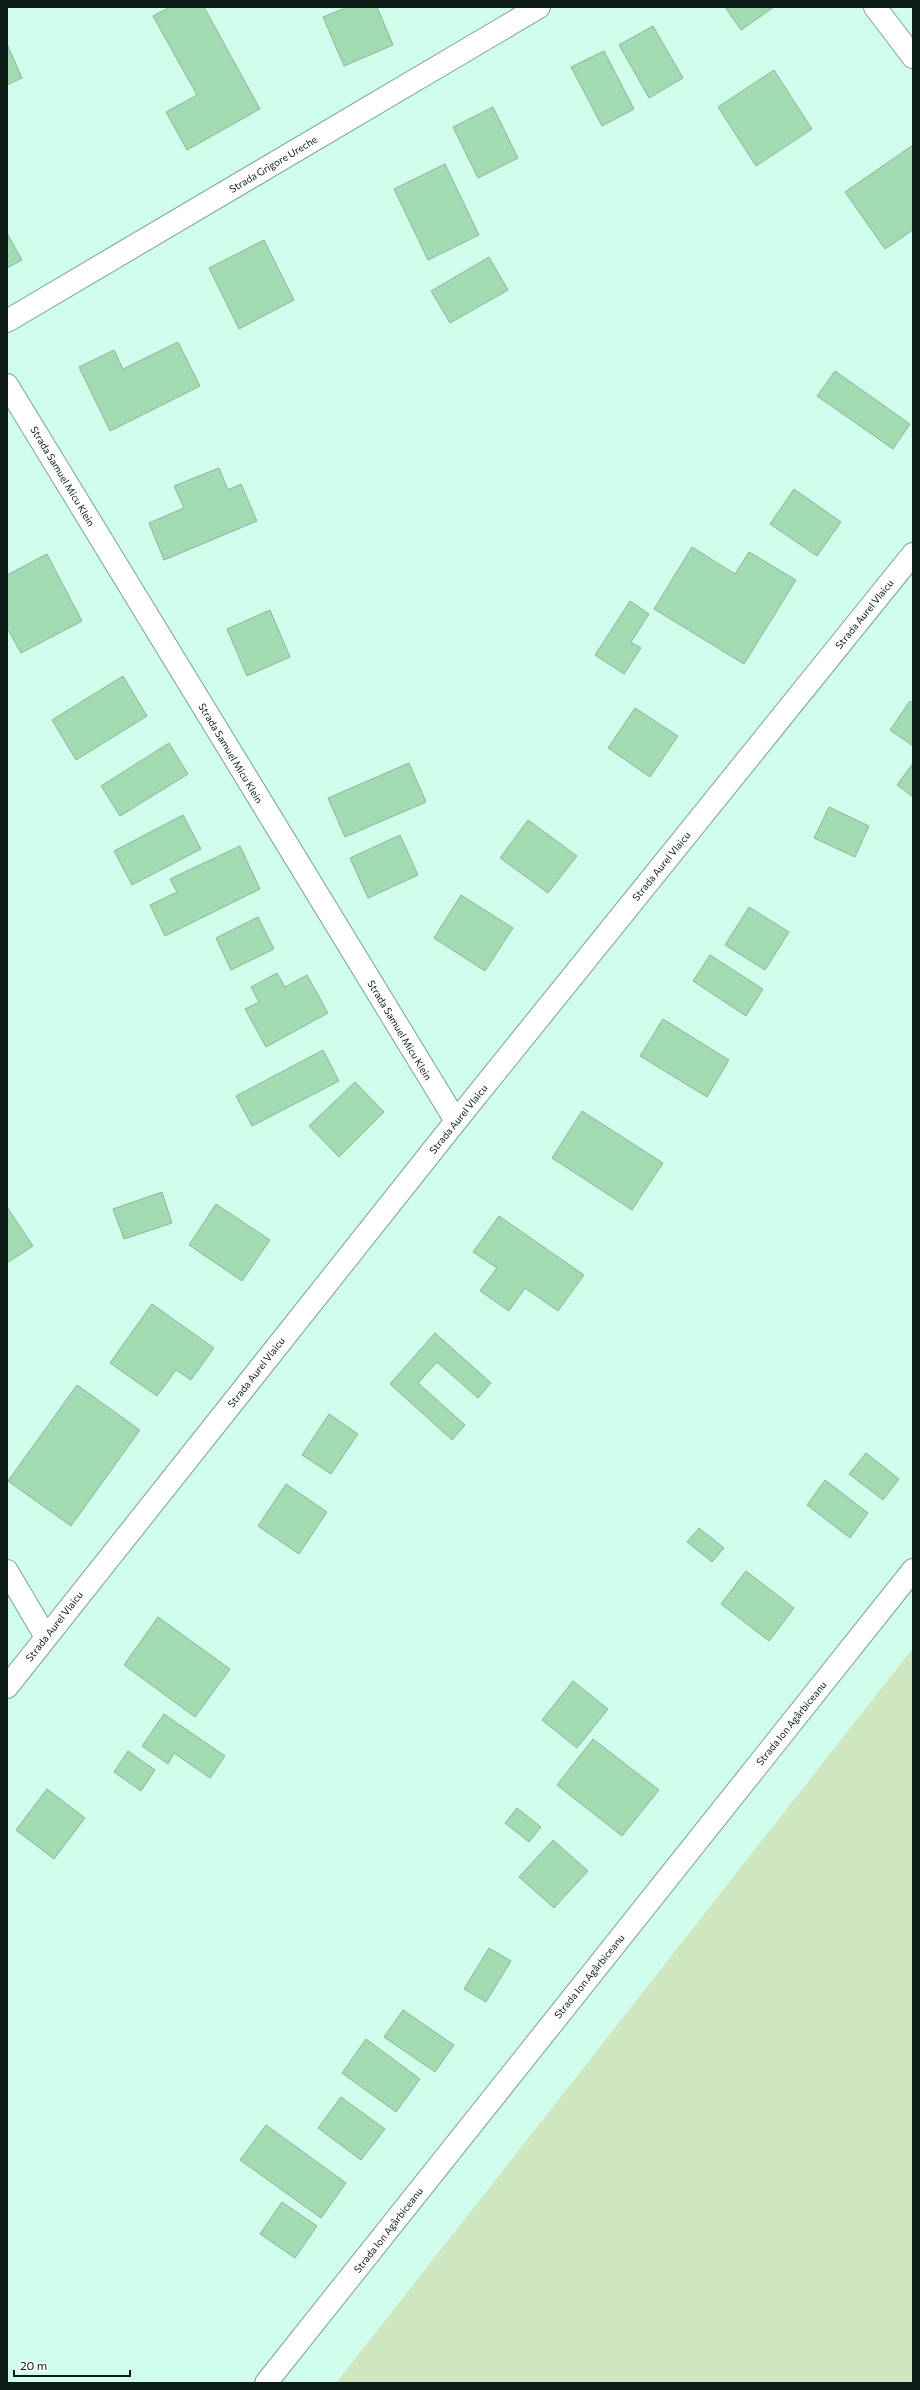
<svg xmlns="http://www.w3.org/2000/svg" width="920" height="2390" viewBox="0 0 920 2390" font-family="Commissioner,sans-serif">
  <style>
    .green { fill: #cee7c1 }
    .building { fill: #a2dab1; stroke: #93b39b }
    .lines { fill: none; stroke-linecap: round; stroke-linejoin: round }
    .minor-casing { stroke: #7aa394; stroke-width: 24 }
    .tertiary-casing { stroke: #7aa394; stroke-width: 24 }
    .minor { stroke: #fff; stroke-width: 22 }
    .tertiary { stroke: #fff; stroke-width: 22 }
    .labels { text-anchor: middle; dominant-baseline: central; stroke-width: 4; stroke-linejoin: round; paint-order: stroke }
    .street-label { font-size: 10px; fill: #0b1b16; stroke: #fff }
  </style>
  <rect width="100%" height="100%" fill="#d1fded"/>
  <path class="green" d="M913,1648V2383H336Z"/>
  <path class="building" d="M170,7H204L260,109L187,150L166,112L197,95L153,16Z
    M348,7H377L393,45L344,66L323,17Z
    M725,7H774L741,30Z
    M653,26L683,78L649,98L619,45Z
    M7,44L22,78L7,85Z
    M604,51L634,109L602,126L571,67Z
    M774,70L812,129L756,166L718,107Z
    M493,107L518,158L478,178L453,127Z
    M913,145V230L885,249L845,192Z
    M445,164L479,235L428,260L394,189Z
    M7,233L22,260L7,268Z
    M264,240L294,300L239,329L209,268Z
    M489,257L508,290L450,323L431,291Z
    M178,342L200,386L110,431L79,367L114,350L123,369Z
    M835,371L910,424L893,449L817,396Z
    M219,468L228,490L241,484L257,521L164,560L149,523L184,508L174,486Z
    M794,489L841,522L817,556L770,524Z
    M692,547L735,574L749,552L796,580L744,664L654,609Z
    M47,554L82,621L21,653L7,628V575Z
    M630,601L649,614L631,642L641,648L624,674L595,655Z
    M270,610L290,657L247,676L227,629Z
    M123,676L147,716L76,760L52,720Z
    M910,701L913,703V746L890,730Z
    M635,708L678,736L650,777L608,748Z
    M169,743L188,774L120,816L101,786Z
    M409,763L426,802L345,837L328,798Z
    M913,763V797L897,785Z
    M829,807L869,826L855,857L814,838Z
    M183,815L201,849L132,885L114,851Z
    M528,820L577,856L548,893L500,858Z
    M400,835L418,875L368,898L350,858Z
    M240,846L260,889L165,936L150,905L177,892L170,879Z
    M461,895L513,928L485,971L434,938Z
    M749,907L789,932L765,970L725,945Z
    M258,917L274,949L231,970L216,938Z
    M710,955L763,989L746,1016L693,981Z
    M277,973L285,987L307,975L328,1013L266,1047L245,1009L259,1002L251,987Z
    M663,1019L729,1060L707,1097L640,1056Z
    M323,1050L339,1081L252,1126L236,1096Z
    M355,1082L384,1112L339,1157L309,1126Z
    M582,1111L663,1163L632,1210L552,1158Z
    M162,1192L172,1223L124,1239L113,1209Z
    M216,1204L270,1240L242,1281L189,1245Z
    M7,1207L33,1246L7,1263Z
    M499,1216L584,1275L558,1311L525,1288L509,1311L480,1291L497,1268L473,1252Z
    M152,1304L214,1348L191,1380L176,1370L157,1396L110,1363Z
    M435,1333L491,1383L478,1398L437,1362L418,1383L465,1425L452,1440L390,1384Z
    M77,1385L140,1430L71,1526L8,1481Z
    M329,1414L358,1434L331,1474L302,1455Z
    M866,1453L899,1479L883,1500L849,1474Z
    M825,1480L868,1513L850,1538L807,1505Z
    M286,1484L327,1512L299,1554L258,1526Z
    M699,1528L724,1548L712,1562L687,1542Z
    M746,1571L794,1608L769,1641L721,1604Z
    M158,1617L230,1669L195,1717L124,1665Z
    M573,1681L608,1709L577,1748L542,1720Z
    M164,1714L225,1756L210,1778L174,1753L168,1764L142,1746Z
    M593,1739L659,1790L622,1836L557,1785Z
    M128,1751L155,1770L141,1791L114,1772Z
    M47,1789L85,1818L54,1859L16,1830Z
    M517,1808L541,1827L529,1842L505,1823Z
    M553,1840L588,1871L554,1908L519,1877Z
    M489,1948L511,1961L486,2002L464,1989Z
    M403,2010L454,2045L435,2072L384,2037Z
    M366,2039L420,2079L396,2112L342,2073Z
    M341,2097L385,2129L361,2160L318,2128Z
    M266,2125L346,2183L321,2218L240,2160Z
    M282,2202L317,2226L295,2258L260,2234Z"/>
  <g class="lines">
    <defs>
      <path id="minor" d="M7,321L539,7
        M7,385L456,1121
        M7,1571L46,1637
        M7,1687L456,1121L913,554
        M266,2383L913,1570"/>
      <path id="tertiary" d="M875,7L913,57"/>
    </defs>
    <use href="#minor" class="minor-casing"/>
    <use href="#tertiary" class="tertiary-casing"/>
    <use href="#minor" class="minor"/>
    <use href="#tertiary" class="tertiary"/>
  </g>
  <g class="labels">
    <g class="street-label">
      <text transform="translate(273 164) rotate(-31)">Strada Grigore Ureche</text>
      <text transform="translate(63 476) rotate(59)">Strada Samuel Micu Klein</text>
      <text transform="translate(864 614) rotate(-51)">Strada Aurel Vlaicu</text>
      <text transform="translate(231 753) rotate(59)">Strada Samuel Micu Klein</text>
      <text transform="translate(661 866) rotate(-51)">Strada Aurel Vlaicu</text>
      <text transform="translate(400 1030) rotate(59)">Strada Samuel Micu Klein</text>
      <text transform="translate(458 1119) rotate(-51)">Strada Aurel Vlaicu</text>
      <text transform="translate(256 1372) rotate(-52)">Strada Aurel Vlaicu</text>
      <text transform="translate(54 1626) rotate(-52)">Strada Aurel Vlaicu</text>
      <text transform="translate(791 1723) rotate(-51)">Strada Ion Agârbiceanu</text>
      <text transform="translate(589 1976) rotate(-51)">Strada Ion Agârbiceanu</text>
      <text transform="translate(388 2230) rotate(-52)">Strada Ion Agârbiceanu</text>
    </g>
  </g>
  <rect width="920" height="2390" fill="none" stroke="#0b1b16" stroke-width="16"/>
  <path d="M14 2370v6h116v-6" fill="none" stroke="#0b1b16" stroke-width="2"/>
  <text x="20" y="2370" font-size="12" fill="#0b1b16" stroke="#ffffff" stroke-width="3" paint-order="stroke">20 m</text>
</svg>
